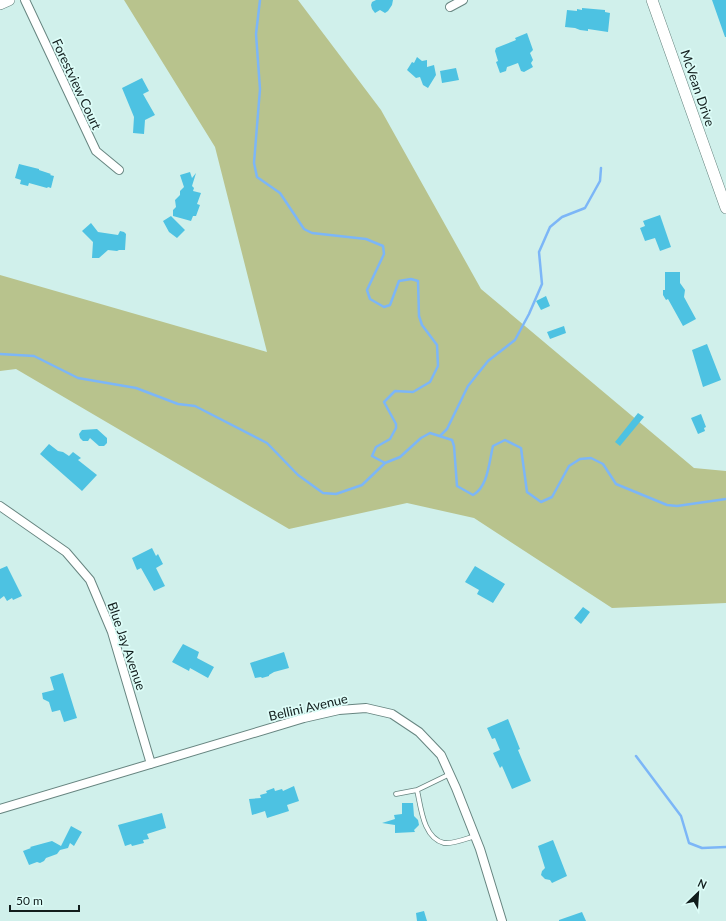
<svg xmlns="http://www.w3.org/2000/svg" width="726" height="921" viewBox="0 0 726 921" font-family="Lato,sans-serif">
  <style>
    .green { fill: #b8c38d }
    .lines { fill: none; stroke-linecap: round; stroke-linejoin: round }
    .stream { stroke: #7cb6f7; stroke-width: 2.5 }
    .building { fill: #4dc2e2 }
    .lane-casing { stroke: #678580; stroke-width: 5.5 }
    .street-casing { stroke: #678580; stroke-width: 10 }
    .secondary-casing { stroke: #678580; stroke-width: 12 }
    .lane { stroke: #fff; stroke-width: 4 }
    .street { stroke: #fff; stroke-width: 8 }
    .secondary { stroke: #fff; stroke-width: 11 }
    .labels { text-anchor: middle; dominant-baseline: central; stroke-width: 3.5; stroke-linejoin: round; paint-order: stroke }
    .street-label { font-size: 13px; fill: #111d1c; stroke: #ddfdf8 }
  </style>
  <rect width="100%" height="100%" fill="#d0f0eb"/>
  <path class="green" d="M124,0H298L381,110L481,289L694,468L726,471V603L612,608L474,518L407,503L289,529L16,369L0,371V275L267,352L215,147Z"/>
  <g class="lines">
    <path class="stream" d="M260,0L256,34L260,89L254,163L257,177L280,193L304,229L312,233L366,239L383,246L384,254L367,290L370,299L384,307L390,305L399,281L411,279L418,281L419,316L422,325L437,345L438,366L430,382L413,392L395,391L384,402L396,424V428L390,439L376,447L372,456L385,463
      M0,354L34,356L78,378L136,388L178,404L195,406L267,443L298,475L323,493L336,494L362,485L385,463L400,457L421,438L430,433L452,440L454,446L457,486L473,495C488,487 489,462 493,446L505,440L521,448L527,492L541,502L552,497L569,466L580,459L591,458L603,464L616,484L667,505L677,506L726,499
      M440,436L447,429L468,386L488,361L515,340L529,314L542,284L539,252L550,227L562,217L585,208L600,181L601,168
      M636,756L681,816L689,843L702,848L726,847"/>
  </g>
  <path class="building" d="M376,0H393L392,5L388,11L385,13L380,10L375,13L372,9L371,5L372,2Z
    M712,0H726V37H725Z
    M582,8L605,10V12L610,13L608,32L588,29V31L580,30L575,28L565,27L567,10L577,11V9L582,10Z
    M527,33L533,50L530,53L533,60L531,63L533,67L524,72L521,71L518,63L507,67L506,71L500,73L496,62L498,61L495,51L496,48L516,40L515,38Z
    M417,57L422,61L427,60V67L434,65L436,75L428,88L423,85L420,77L416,78L407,70L412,62L414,63Z
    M456,68L459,80L442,83L440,71Z
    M142,78L149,91L143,94L155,115L145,120L144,134L133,133L134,117L122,88Z
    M19,164L39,169V170L51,174L50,175L54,176L51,188L48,187L47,188L29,183L28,186L20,184L21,180L15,178Z
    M190,172L192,178L196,173L192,186L194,188L193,191L201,193L197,204L200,205L196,216H193L191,221L173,216V210L176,207L175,200L180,195V191L184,187L180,175Z
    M660,215L671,247L660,251L655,238L645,241L640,228L645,226L643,221Z
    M171,216L185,230L177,238L169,232L163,221Z
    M91,223L98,232L118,235L120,231L124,232L126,234L125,250H119L117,251L108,250L99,258H92L93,242L82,231Z
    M665,272H680V283L685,290L684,297L696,319L683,326L668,299L666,300L663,295V290H665Z
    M546,296L550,306L541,310L536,301Z
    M564,326L566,333L550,339L547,332Z
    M707,344L721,380L703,387L692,350Z
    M638,413L644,417L620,446L615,442Z
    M701,414L706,427L704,428L705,431L698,434L691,418Z
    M97,429L107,438V443L104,446H99L90,438L88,441H83L80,438L79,434L82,430Z
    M49,444L58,451L63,452L69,456L73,452L81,458L78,460L97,475L82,491L40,454Z
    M152,548L156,556L158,554L163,564L156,568L165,586L154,591L141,568L137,570L132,558Z
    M7,566L22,596L13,600L12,598L7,601L4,596L0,599V569Z
    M475,566L505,584L493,603L477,594L479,590L465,582Z
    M583,607L590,612L581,624L574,618Z
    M183,644L199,652L197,658L214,667L208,678L190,668L189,671L172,662Z
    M284,652L289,668L274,672L269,675V676L262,678L261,677L255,678L250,663Z
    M63,673L77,718L64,722L60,710L52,712L49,702L43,699L42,693L54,690L50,677Z
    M508,719L520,749L518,750L531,781L512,789L502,766L500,768L493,753L500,750L495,738L492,739L487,728Z
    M294,786L299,801L287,805L289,811L267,818L265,811L252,815L249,799L261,798L260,795L267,793L266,791L274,788L275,791L282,789L283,791Z
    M402,803H413L414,816L418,820L419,825L414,830L415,832L395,833V825L382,823L395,819L394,815L402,814Z
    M162,813L166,828L147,834L149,839L143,840L144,843L132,846L131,844L125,846L118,825Z
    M71,826L82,832L74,846L70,843L68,848L60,850L57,854L46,858L44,861L40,863L37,862L29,865L23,851L31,848L30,847L52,841L61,846Z
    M553,840L567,876L552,883L550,880L545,879L541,875L542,871L545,868L538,846Z
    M424,911L427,921H417L416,913Z
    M582,912L586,921H559V920Z"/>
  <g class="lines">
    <defs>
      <path id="lane" d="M417,790C421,807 423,838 444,843C454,844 465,839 475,836
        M396,794L417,790L450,774"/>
      <path id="street" d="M25,0L96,151L119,170
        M450,7L463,0
        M0,506L66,552L90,580L112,632L151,764
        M0,809L304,718L339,710L366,708L392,714L419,732L441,755L456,788L480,849L502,921"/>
      <path id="secondary" d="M652,0L726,208
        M0,4L9,0"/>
    </defs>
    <use href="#lane" class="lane-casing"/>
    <use href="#street" class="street-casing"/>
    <use href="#secondary" class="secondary-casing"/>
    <use href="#lane" class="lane"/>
    <use href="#street" class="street"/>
    <use href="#secondary" class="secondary"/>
  </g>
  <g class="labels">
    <g class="street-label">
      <text transform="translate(77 84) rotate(65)">Forestview Court</text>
      <text transform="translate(698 88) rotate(71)">McVean Drive</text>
      <text transform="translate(127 646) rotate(71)">Blue Jay Avenue</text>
      <text transform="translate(308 707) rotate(-13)">Bellini Avenue</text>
    </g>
  </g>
  <g transform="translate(698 893) rotate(25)" stroke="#ddfdf8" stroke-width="3" paint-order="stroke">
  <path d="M0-3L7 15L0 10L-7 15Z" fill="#111d1c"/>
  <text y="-6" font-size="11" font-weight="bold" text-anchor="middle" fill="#111d1c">N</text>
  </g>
  <path d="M10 905v6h69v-6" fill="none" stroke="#111d1c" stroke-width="2"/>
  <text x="16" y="905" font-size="12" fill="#111d1c" stroke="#ddfdf8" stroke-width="3" paint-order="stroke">50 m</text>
</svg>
